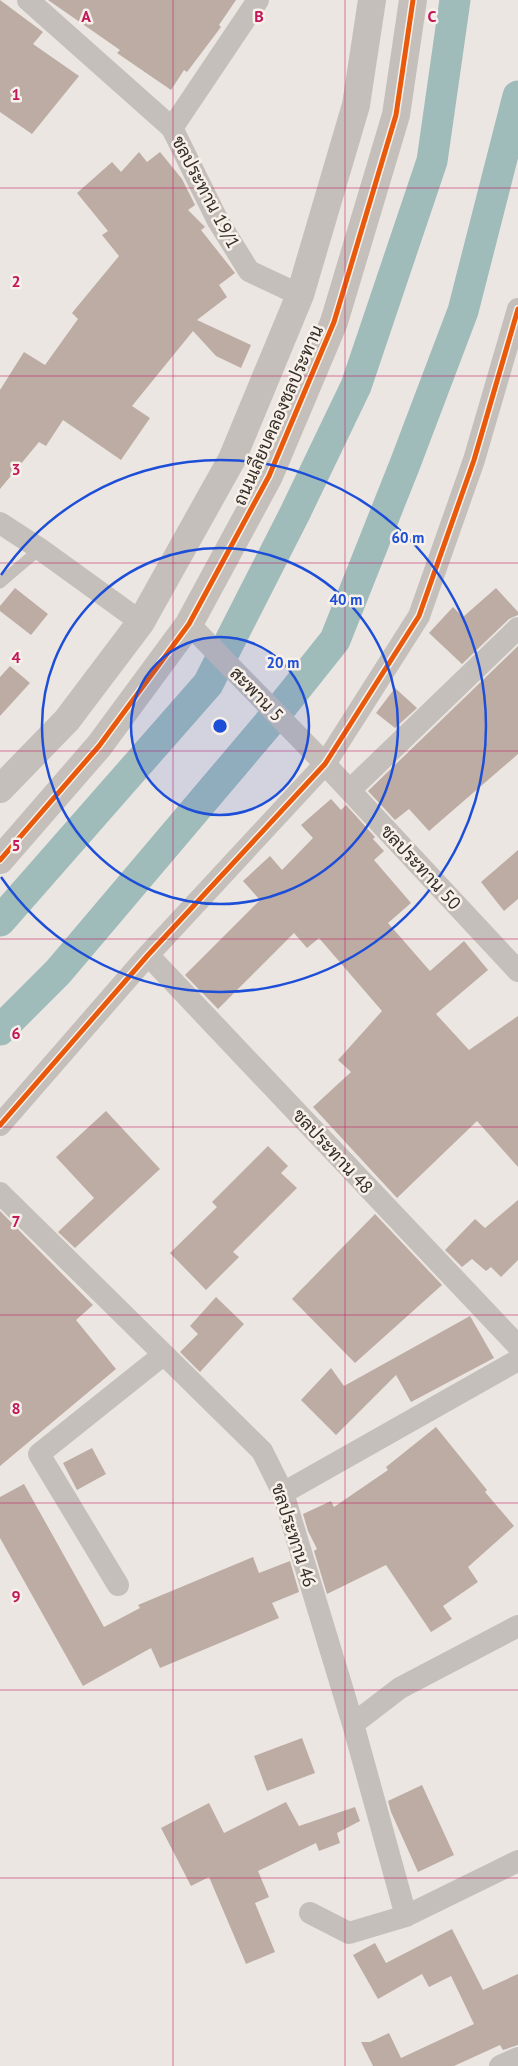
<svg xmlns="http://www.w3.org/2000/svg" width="518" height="2066" viewBox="0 0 518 2066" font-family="'PT Sans',Sarabun,sans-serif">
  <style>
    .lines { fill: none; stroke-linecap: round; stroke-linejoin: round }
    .canal { stroke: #9fbbba; stroke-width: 31 }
    .building { fill: #bdaca4 }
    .service { stroke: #c4bfba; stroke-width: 11 }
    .minor { stroke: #c4bfba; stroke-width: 22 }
    .tertiary { stroke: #c4bfba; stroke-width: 28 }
    .cycleway-casing { stroke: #f7f1e9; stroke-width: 8 }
    .cycleway { stroke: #e8590c; stroke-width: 5 }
    .grid { fill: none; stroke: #c2185b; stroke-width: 1; stroke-opacity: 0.55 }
    .ring { fill: none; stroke: #1d4ed8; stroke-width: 2.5 }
    .labels { text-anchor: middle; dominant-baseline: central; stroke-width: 5; stroke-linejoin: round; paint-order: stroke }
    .street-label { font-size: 18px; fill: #352d29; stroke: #f7f1e9 }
    .grid-label { font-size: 16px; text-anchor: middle; font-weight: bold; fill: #c2185b; stroke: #f7f1e9; stroke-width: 5; stroke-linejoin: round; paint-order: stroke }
    .centre { fill: #1d4ed8; stroke: #f7f1e9; stroke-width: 2.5 }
    .ring-label { font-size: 15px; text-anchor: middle; font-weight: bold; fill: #1d4ed8; stroke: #f7f1e9; stroke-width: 5; stroke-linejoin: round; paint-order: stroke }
  </style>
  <rect width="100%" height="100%" fill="#ebe6e1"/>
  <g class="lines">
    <path class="canal" d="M0,921L208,684L295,513L356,386L432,161L455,0
      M0,1030L58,972L268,724L335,640L405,464L463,311L518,96"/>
  </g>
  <path class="building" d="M0,0L43,32L33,44L79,76L32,134L0,112Z
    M48,0H236L219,25L221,27L187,72L184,70L171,90L117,53L120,50Z
    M139,152L147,162L160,152L182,179L195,205L188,210L205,227L201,230L235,273L219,285L227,297L197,320L251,345L241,368L216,356L193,331L132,406L150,418L121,460L63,420L46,446L39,442L0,489V390L24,352L45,365L78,319L72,313L119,256L102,235L108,231L77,193L112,162L121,172Z
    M15,588L48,614L31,635L0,611V606Z
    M496,588L518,612V615L509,619L462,664L429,633L453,607L463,617Z
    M518,646V754L429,831L409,809L395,820L368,791Z
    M10,666L30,683L0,716V677Z
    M395,688L417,708L395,728L376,713Z
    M331,799L341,810L346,805L375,837L373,839L384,851L374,860L411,903L388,923L430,971L464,941L488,970L436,1014L469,1050L518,1016V1167L477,1121L397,1198L313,1107L351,1072L338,1060L382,1011L319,938L307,948L294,933L218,1009L185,975L260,900L243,881L270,856L282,870L313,838L301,825Z
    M518,850V899L504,911L481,882Z
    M106,1111L160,1169L75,1248L58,1232L94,1198L56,1157Z
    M268,1146L288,1166L281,1173L297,1188L233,1252L239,1257L206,1290L170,1253L217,1207L212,1202Z
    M518,1200V1260L501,1277L491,1267L486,1271L472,1259L462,1267L445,1250L475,1219L485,1228Z
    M0,1211L93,1305L76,1320L116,1369L0,1466Z
    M375,1214L442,1285L355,1363L292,1299Z
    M216,1297L244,1324L200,1372L180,1352L198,1334L190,1326Z
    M470,1316L494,1358L411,1402L396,1375L336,1435L301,1400L331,1368L344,1386Z
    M436,1427L487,1490L485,1492L514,1526L468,1567L478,1582L443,1606L452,1619L431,1632L386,1565L327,1594L314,1551L317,1549L308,1531L303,1514L331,1501L334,1507L388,1470L386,1467Z
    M92,1448L106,1474L77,1490L63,1463Z
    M24,1484L104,1627L140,1608L138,1605L253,1557L259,1573L290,1561L299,1592L272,1603L279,1618L160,1668L151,1648L83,1686L0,1538V1497Z
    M302,1738L315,1773L267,1791L254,1756Z
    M422,1785L454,1855L418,1872L391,1812L388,1801Z
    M286,1802L299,1826L355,1807L360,1821L337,1833L340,1843L319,1851L316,1843L258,1871L269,1897L255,1903L275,1952L246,1964L209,1877L191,1886L161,1828L209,1803L224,1833Z
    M452,1929L483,1990L518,1974V2045L503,2050L500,2045L454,2066H373L361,2042H370L389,2033L401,2058L474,2024L451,1976L429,1987L422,1974L378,1999L353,1955L375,1943L386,1963Z"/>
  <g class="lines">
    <path class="service" d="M0,583L40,549"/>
    <path class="minor" d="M28,0L172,128L218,221L249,271L300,295
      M172,128L258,0
      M0,523L40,549L141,622
      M189,624L325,764L518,971
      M350,790L518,628
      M148,955L518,1346
      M0,1125L148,955L325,764L419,616L474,460L518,309
      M0,1193L262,1451L283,1493L353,1724L406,1916
      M283,1493L518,1360
      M118,1585L39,1454L163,1355
      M353,1724L400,1688L518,1626
      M310,1913L349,1933L406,1916L518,1861
      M500,2066L518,2058"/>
    <path class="tertiary" d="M0,789L67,720L141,622L232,459L300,295L356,105L372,0
      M0,860L99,746L189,624L269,476L334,322L396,115L413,0"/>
    <defs>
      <path id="cycleway" d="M0,860L99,746L189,624L269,476L334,322L396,115L413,0
        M0,1125L148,955L325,764L419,616L474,460L518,309"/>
    </defs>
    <use href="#cycleway" class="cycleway-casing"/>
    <use href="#cycleway" class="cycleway"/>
  </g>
  <path class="grid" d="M173,0V2066M345,0V2066M0,188H518M0,376H518M0,563H518M0,751H518M0,939H518M0,1127H518M0,1315H518M0,1503H518M0,1690H518M0,1878H518"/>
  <circle cx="220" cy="726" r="89" fill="#1d4ed8" fill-opacity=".12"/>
  <g class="ring">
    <circle cx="220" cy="726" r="89"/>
    <circle cx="220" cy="726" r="178"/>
    <path d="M1 575A266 266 0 1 1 1 877"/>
  </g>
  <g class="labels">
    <g class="street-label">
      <text transform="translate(206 192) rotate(62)">ชลประทาน 19/1</text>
      <text transform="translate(278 415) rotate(-66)">ถนนเลียบคลองชลประทาน</text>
      <text transform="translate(257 694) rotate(46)">สะพาน 5</text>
      <text transform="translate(421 867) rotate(47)">ชลประทาน 50</text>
      <text transform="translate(333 1151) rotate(47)">ชลประทาน 48</text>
      <text transform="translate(294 1535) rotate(72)">ชลประทาน 46</text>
    </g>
  </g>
  <g class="grid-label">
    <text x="86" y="22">A</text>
    <text x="259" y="22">B</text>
    <text x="432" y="22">C</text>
    <text x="16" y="100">1</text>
    <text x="16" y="287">2</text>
    <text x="16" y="475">3</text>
    <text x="16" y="663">4</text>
    <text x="16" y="851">5</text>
    <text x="16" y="1039">6</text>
    <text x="16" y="1227">7</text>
    <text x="16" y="1414">8</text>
    <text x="16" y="1602">9</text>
  </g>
  <circle cx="220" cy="726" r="8" class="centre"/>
  <g class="ring-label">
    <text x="408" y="543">60 m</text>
    <text x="346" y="605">40 m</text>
    <text x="283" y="668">20 m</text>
  </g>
</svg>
